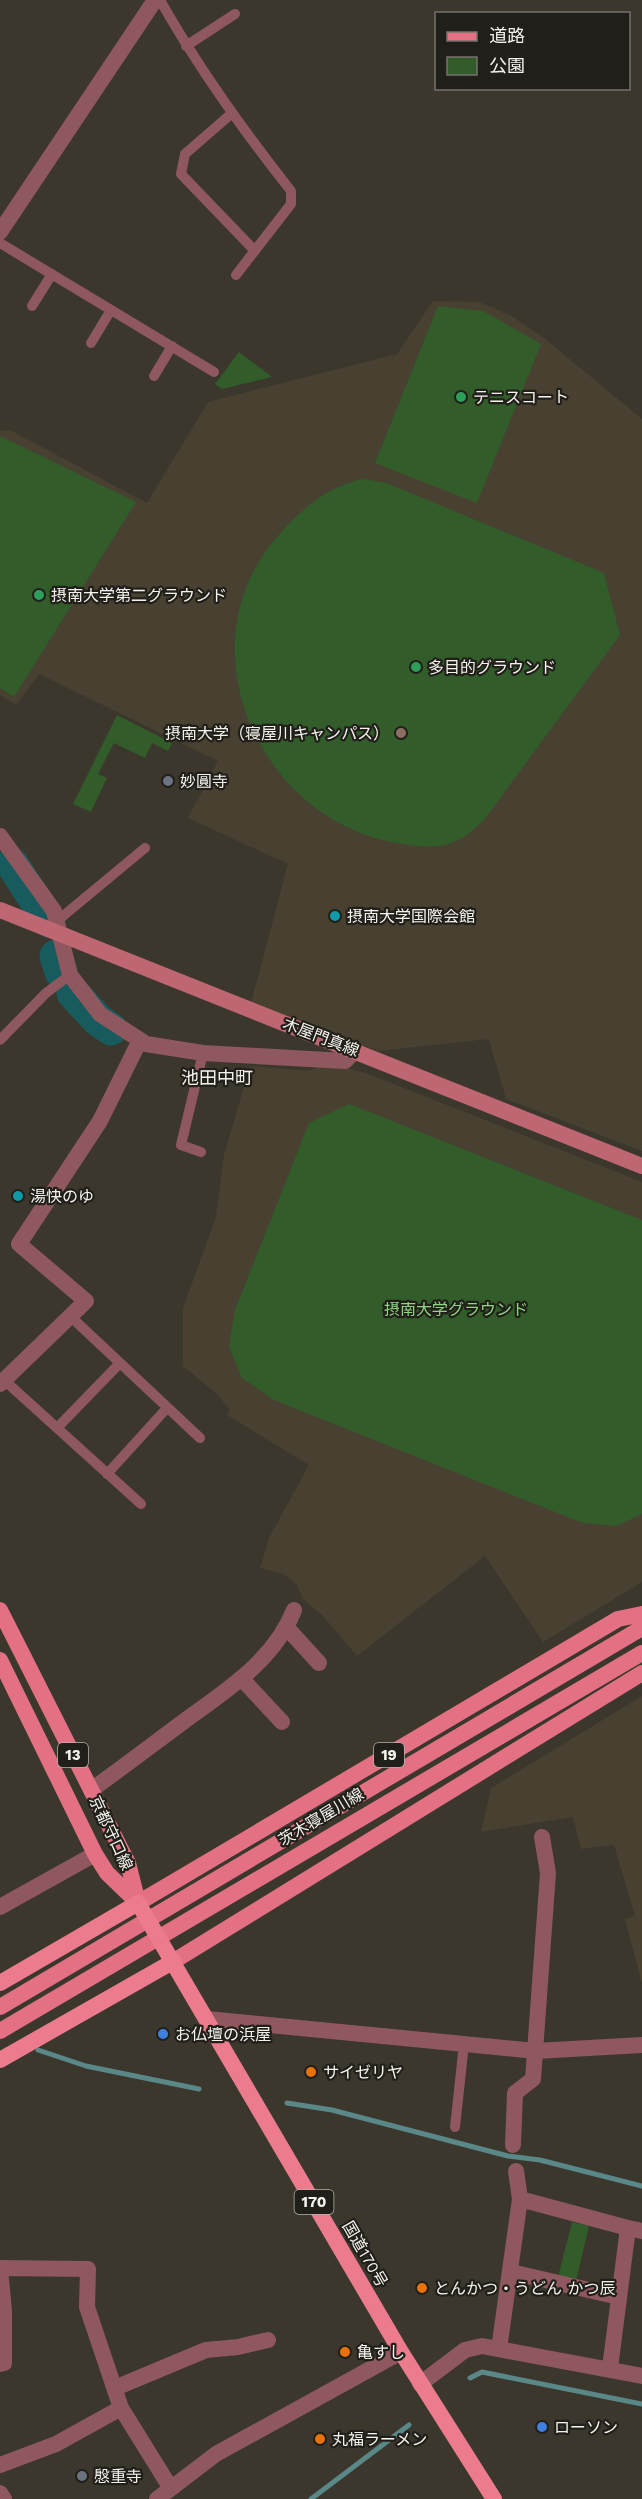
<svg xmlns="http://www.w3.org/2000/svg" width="642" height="2499" viewBox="0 0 642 2499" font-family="'Work Sans','Noto Sans JP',sans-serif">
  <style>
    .built { fill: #484131 }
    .green { fill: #325c2a }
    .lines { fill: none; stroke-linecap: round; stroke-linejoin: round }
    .stream { stroke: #5a8889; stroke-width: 5 }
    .river { stroke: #185b5e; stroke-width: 33 }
    .service { stroke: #8f575e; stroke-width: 10 }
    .minor { stroke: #8f575e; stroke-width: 16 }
    .secondary { stroke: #bf6673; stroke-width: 16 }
    .primary { stroke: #e37183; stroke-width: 16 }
    .trunk { stroke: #ec7c8d; stroke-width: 16 }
    .leisure-dot { fill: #2e9e5b; stroke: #211f1a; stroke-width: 2 }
    .education-dot { fill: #8d6e63; stroke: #211f1a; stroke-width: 2 }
    .worship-dot { fill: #6b7280; stroke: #211f1a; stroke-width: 2 }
    .culture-dot { fill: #0f9aa8; stroke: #211f1a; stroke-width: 2 }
    .shop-dot { fill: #3f7fe0; stroke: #211f1a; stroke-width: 2 }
    .food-dot { fill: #e8710a; stroke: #211f1a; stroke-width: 2 }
    .labels { text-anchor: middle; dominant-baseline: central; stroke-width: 4.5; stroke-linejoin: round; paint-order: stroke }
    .shield { fill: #211f1a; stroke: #b5b3ad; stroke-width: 1.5 }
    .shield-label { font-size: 15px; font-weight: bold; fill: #f5f2ec }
    .poi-label { font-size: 16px; fill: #f5f2ec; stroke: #211f1a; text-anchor: start }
    .street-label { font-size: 16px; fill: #f5f2ec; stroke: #211f1a }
    .park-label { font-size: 16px; fill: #8dd57f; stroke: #211f1a }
    .neighbourhood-label { font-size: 18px; fill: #f5f2ec; stroke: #211f1a }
  </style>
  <rect width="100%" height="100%" fill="#3b372d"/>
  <path class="built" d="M433,301L479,302L510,315L544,338L642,419V1151L506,1099L489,1039L378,1051L251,1003L288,864L188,818L218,761L39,674L16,705L0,695V431L10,430L147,503L208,402L397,354Z
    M250,1066L308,1071L320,1066H337L366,1073L642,1182V1582L543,1642L485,1556L357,1656L323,1616L304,1600L296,1584L284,1574L260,1568L269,1538L309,1465L227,1415L230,1410L217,1394L183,1366V1308L216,1217L224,1155Z
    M642,1696V1983L625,1919L635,1916L614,1845L581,1849L573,1817L481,1832L491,1788Z"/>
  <path class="green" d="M438,306L483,311L541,344L477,503L375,463Z
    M239,352L272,377L222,389L215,384Z
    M0,436L136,502L14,697L0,688Z
    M363,479L386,483L604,573L620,635L484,820C455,849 436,850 397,843C259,820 181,645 278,536C301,509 328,486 363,479Z
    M117,715L172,743L168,751L152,743L145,758L114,743L98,774L107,778L91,812L73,804Z
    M349,1104L642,1220V1514L616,1526L583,1523L274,1400L241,1377L229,1346L235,1310L309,1123Z
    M572,2222L589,2226L576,2281L558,2277Z"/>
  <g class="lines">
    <path class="stream" d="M38,2050L86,2066L199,2089
      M287,2103L332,2110L508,2156L540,2160L642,2186
      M470,2378L482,2372L642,2404
      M311,2499L409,2425"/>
    <path class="river" d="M12,864L49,921
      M56,956L61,972
      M73,993L98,1020L111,1029"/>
    <path class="service" d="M160,0C199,69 242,129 291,191V204L236,275
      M186,46L235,14
      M231,114L185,154L181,174L255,251
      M0,243L214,372
      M32,306L52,274
      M91,343L111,310
      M154,376L172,346
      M57,921L145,848
      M0,1040L46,993L70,975
      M201,1152L181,1145L203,1053
      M70,1316L200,1438
      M4,1380L141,1504
      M57,1428L120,1363
      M107,1474L167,1408
      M455,2127L464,2044"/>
    <path class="minor" d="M0,232L155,0
      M0,836L54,911L70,975L100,1014L140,1040L146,1044L203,1053L345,1061L356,1050
      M0,1384L86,1301L19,1244L100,1121L140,1040
      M287,1628L319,1663
      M241,1678L282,1722
      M91,1790C122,1768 152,1745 183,1722C225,1691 274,1661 294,1610
      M0,1907L95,1854
      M208,2019L536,2051L642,2045
      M513,2145L515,2093L533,2079L548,1873L542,1837
      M520,2199L628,2228
      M0,2268L88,2269L87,2307L121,2408L170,2487
      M0,2268L4,2311V2363L0,2364
      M511,2272L619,2297
      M499,2349L520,2199L516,2171
      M610,2368L628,2228L642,2231
      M420,2384L465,2350L482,2346L642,2376
      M115,2388L206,2350L238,2347L268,2340
      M0,2465L56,2444L121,2408
      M0,2493L4,2499
      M157,2499L216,2454L401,2352"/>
    <path class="secondary" d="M0,910L642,1166"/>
    <path class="primary" d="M0,1610L128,1863L138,1903
      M0,1660L95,1854L107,1873L137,1902
      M138,1903L618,1619L642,1614
      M174,1961L642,1673
      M0,2007L642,1628
      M0,2031L642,1653"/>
    <path class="trunk" d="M0,1983L138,1903L401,2352L494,2499
      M0,2060L174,1961"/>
  </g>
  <g class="leisure-dot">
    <circle cx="461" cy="397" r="6"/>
    <circle cx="39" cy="595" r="6"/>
    <circle cx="416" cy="667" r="6"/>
  </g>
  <circle class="education-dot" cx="401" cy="733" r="6"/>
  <g class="worship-dot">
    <circle cx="168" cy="781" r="6"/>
    <circle cx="82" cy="2476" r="6"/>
  </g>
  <g class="culture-dot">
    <circle cx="335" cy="916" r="6"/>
    <circle cx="18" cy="1196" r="6"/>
  </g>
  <g class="shop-dot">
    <circle cx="163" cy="2034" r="6"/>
    <circle cx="542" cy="2427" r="6"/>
  </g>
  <g class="food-dot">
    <circle cx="311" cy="2072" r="6"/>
    <circle cx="422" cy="2288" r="6"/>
    <circle cx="345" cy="2352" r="6"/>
    <circle cx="320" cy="2439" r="6"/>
  </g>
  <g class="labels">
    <g class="shield">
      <rect x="58" y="1743" width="30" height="24" rx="4.5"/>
      <rect x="374" y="1743" width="30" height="24" rx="4.5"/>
      <rect x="294.5" y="2190" width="39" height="24" rx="4.5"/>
    </g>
    <g class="shield-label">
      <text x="73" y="1755">13</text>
      <text x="389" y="1755">19</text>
      <text x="314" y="2202">170</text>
    </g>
    <g class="poi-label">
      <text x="473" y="397">テニスコート</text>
      <text x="51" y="595">摂南大学第二グラウンド</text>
      <text x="428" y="667">多目的グラウンド</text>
      <text x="389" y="733" text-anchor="end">摂南大学（寝屋川キャンパス）</text>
      <text x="180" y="781">妙圓寺</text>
      <text x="347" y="916">摂南大学国際会館</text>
      <text x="30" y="1196">湯快のゆ</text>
      <text x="175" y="2034">お仏壇の浜屋</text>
      <text x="323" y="2072">サイゼリヤ</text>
      <text x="434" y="2288">とんかつ・うどん かつ辰</text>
      <text x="357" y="2352">亀すし</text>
      <text x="554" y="2427">ローソン</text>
      <text x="332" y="2439">丸福ラーメン</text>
      <text x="94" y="2476">慇重寺</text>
    </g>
    <g class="street-label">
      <text transform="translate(321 1037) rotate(21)">木屋門真線</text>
      <text transform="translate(321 1817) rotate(-31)">茨木寝屋川線</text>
      <text transform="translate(111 1833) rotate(65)">京都守口線</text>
      <text transform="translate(365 2254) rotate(60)">国道170号</text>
    </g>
    <g class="park-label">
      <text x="456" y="1309">摂南大学グラウンド</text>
    </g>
    <g class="neighbourhood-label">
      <text x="217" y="1077">池田中町</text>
    </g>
  </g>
  <rect x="435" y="12" width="195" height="78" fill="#211f1a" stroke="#76736e" stroke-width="1.5"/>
  <rect x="447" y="32" width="30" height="9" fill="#e37183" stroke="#76736e" stroke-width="1.5"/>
  <text x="489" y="42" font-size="18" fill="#f5f2ec">道路</text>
  <rect x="447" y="57" width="30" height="18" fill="#325c2a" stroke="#76736e" stroke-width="1.5"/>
  <text x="489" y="72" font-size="18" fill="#f5f2ec">公園</text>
</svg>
